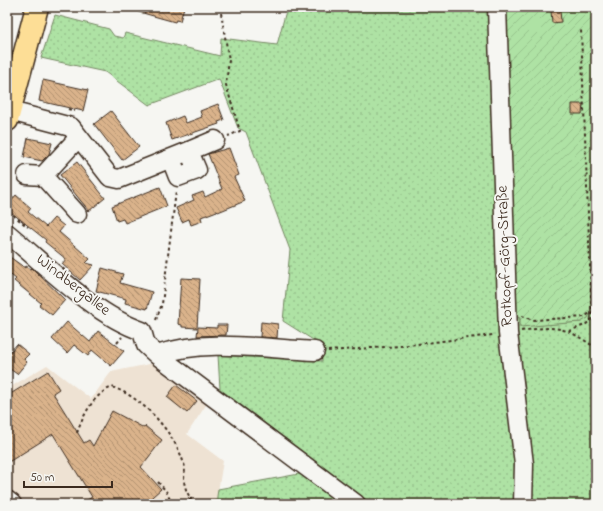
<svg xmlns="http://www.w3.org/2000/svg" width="603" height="511" viewBox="0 0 603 511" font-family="'Indie Flower',sans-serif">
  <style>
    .built { fill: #eee2d3 }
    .grass { fill: url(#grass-dots); stroke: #748661 }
    .garden { fill: url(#garden-furrows); stroke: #748661 }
    .building { fill: url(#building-back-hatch); stroke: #3b2a1e }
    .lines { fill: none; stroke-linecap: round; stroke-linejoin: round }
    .minor-casing { stroke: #3b2a1e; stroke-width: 21 }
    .major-casing { stroke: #3b2a1e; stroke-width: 25 }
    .path { stroke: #3b2a1e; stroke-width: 2; stroke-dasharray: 3 3; stroke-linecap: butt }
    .minor { stroke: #f6f6f2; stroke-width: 18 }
    .major { stroke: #fdde96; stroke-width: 22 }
    .labels { text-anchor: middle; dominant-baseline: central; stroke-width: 4; stroke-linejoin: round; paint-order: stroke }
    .street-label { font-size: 16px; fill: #3b2a1e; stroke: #f6f6f2 }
  </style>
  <defs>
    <pattern id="grass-dots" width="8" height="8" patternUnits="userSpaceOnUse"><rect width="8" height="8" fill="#aee2a4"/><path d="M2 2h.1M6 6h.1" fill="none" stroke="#97c28d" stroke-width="1.8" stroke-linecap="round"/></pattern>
    <pattern id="garden-furrows" width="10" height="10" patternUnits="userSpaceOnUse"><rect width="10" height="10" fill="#aee2a4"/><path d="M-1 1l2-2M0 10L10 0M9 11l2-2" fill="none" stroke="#97c28d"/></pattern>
    <pattern id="building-back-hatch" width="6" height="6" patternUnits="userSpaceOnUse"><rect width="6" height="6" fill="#dab38b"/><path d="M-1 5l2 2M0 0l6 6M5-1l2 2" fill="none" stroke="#b29271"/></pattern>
  </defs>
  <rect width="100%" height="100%" fill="#f6f6f2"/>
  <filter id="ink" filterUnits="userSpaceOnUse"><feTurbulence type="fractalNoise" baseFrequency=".025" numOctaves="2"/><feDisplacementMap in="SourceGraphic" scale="8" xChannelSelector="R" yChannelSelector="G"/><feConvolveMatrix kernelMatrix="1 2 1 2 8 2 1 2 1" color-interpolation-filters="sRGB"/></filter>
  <g filter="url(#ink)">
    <path class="built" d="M159,362L208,402L187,434L223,461L216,504H7V389L47,365L91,399L111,372Z"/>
    <path class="grass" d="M287,7H504L520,326L581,322L590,314H596V504H216L218,489L299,474L312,459L220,389L218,355L322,361L321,345L283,321L290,250L246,132L238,128L219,79L149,105L105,72L41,58L55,15L109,29L114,36L123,38L125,33L220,56L221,38L277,45Z"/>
    <path class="garden" d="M504,7H596V314H590L588,318L581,322L520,327V318L515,316Z"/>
    <path class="building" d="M133,7H184L180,21L176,20L175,22L132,10Z
      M551,10H560L561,22L552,23Z
      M43,80L88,90L83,111L39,101Z
      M218,104L224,120L218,122L219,124L172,140L166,123L183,116L186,123L202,117L200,111Z
      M572,104H583L582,114H572Z
      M111,111L139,147L122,160L94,124Z
      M28,138L52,143L49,154L42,161L24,157Z
      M229,148L239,175L234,177L245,201L218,212L217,211L201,217L202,221L191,225L189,219L182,222L176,208L194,200L192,196L203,192L205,197L222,189L208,154Z
      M77,162L105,198L89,211L60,175Z
      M160,187L167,206L125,223L123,219L117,221L112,206Z
      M16,195L31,208L28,212L46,227L54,218L64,226L59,232L90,259L86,263L94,265L80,280L62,264L66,259L45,242L46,240L7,209V206Z
      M7,255L25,268L26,266L31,269L32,268L65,300L52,315L39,305L41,303L14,281L16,279L7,272Z
      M102,268L123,274L120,283L152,292L147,309L125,303L126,299L96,291Z
      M181,278L200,279L197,328L182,327V325L178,324Z
      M67,322L90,342L98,331L124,351L111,366L92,350L88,356L74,345L67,353L52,339Z
      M261,322L278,324L277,338L260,337Z
      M217,325H227L226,335L197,336L198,327L217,328Z
      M17,344L29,354L24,359L27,362L17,374L7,367V356Z
      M48,371L59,389L53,393L84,443L89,440L93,446L112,411L144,428L145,426L162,440L141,467L161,489L144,504H81L92,497L53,434L7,463V396Z
      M176,385L197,401L187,413L167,397Z"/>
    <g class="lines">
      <defs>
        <path id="minor" d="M497,7L508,333L524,464L523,504
          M10,111L71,127L110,177L119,179L189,151L197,170L178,177L171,159
          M189,151L215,140
          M27,175L43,176L79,137
          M43,176L77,214
          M7,233C46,265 94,315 142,331L146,345L157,355L356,504
          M157,355C206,338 264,349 315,351
          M7,500L12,504"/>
        <path id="major" d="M7,120L37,7"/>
      </defs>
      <use href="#minor" class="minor-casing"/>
      <use href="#major" class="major-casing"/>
      <path class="path" d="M220,7L229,60L226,85L240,131L228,136
        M68,109L75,111
        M13,215L28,227
        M522,316L533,320L585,317L592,311
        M156,320L162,304L176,191
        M521,331C559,325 565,327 596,348
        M569,331L585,325L592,319L581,30
        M117,343L122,337
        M328,351L400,346L493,335
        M7,352L8,351
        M77,433C84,414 93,395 112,387C142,397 175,433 184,464C186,468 184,474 184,479C184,486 187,493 191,499L176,504
        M158,482L166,491L172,504"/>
      <use href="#minor" class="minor"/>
      <use href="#major" class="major"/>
    </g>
  </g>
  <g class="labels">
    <g class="street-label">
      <text transform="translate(505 256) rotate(-92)">Rotkopf-Görg-Straße</text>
      <text transform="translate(73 285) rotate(38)">Windbergallee</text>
    </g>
  </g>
  <rect width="603" height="511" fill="none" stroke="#f6f6f2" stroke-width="24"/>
  <rect x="12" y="12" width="579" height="487" fill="none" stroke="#3b2a1e" stroke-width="1.5" filter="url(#ink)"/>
  <path d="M24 481v6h88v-6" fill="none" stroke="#3b2a1e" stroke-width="2"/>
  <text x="30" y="481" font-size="12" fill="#3b2a1e" stroke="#f6f6f2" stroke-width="3" paint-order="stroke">50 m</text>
</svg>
